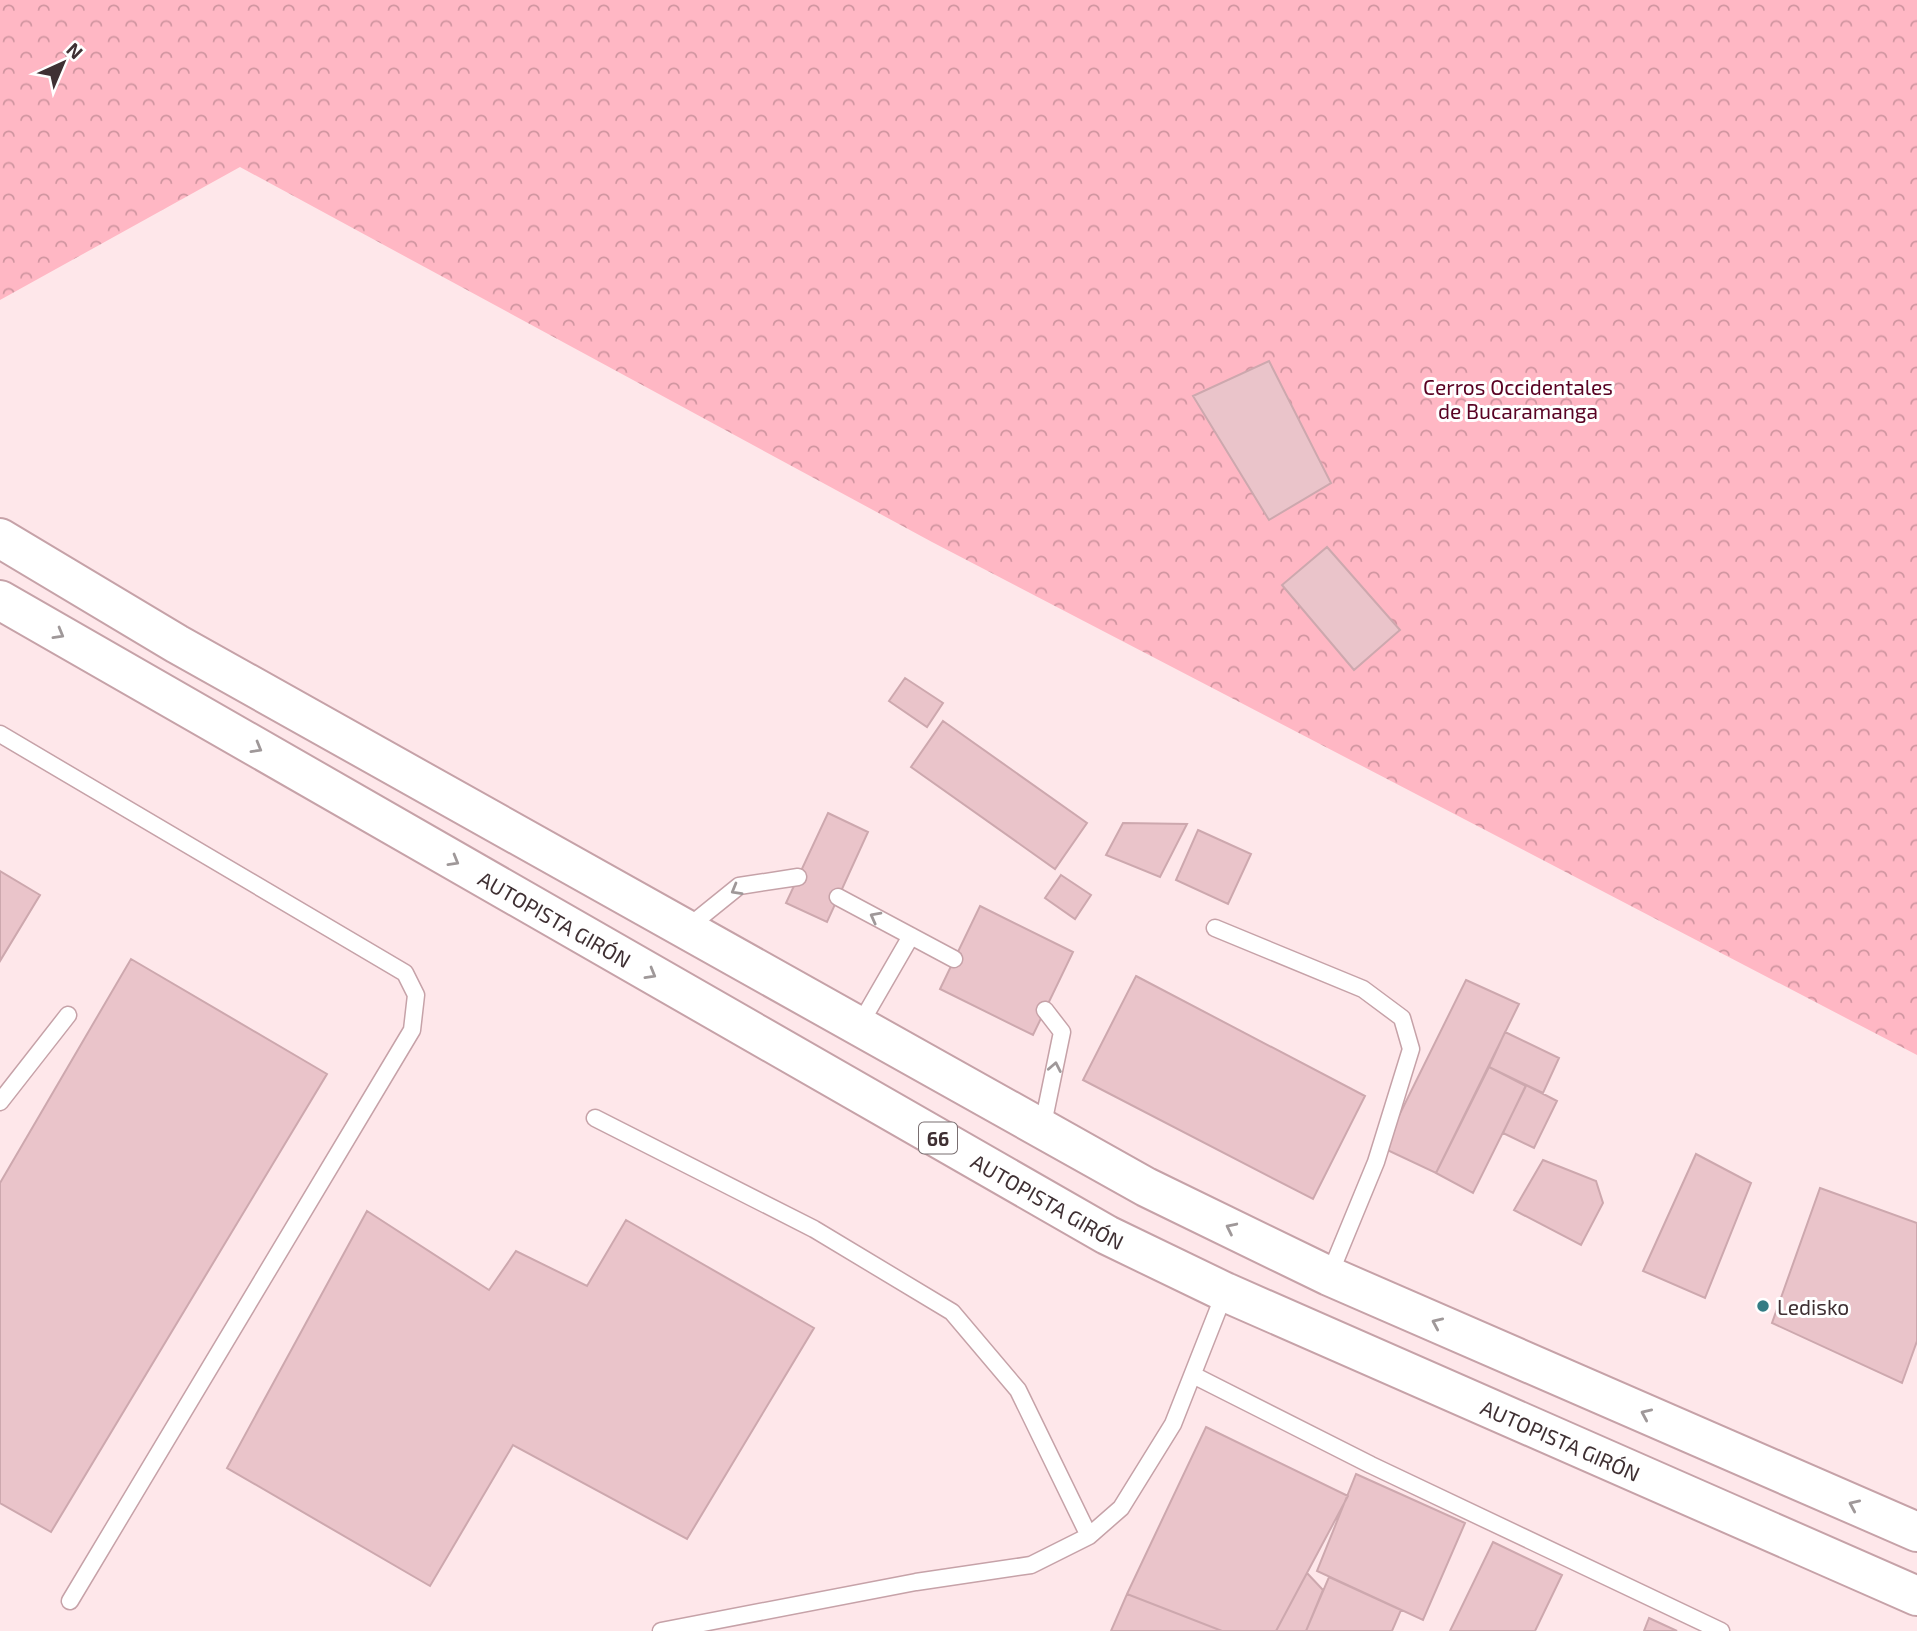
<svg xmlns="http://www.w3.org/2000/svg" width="1917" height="1631" viewBox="0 0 1917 1631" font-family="'Exo 2',sans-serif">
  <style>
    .forest { fill: url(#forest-crowns) }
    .building { fill: #eac4ca; stroke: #cda8ae; stroke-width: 2 }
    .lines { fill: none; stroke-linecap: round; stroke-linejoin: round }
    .service-casing { stroke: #c6a2a8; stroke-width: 19 }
    .trunk-casing { stroke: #c6a2a8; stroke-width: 42 }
    .service { stroke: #fff; stroke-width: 16 }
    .trunk { stroke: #fff; stroke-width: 38 }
    .oneway { stroke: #9f9899 }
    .poi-dot { fill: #347c84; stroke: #fff; stroke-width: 2.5 }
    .labels { text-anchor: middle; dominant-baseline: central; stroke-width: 6; stroke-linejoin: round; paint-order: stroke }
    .shield { fill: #fff; stroke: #796e70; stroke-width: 2 }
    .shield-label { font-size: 19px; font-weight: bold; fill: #3f3033 }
    .park-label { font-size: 21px; fill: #590223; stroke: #fff }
    .street-label { font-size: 21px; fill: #3f3033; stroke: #fff }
    .poi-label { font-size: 21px; fill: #3f3033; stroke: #fff; text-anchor: start }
  </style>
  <defs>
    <pattern id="forest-crowns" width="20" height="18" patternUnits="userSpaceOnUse" patternTransform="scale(1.75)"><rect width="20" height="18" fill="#ffb7c4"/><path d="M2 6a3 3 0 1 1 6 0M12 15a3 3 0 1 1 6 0" fill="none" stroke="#d095a0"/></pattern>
  </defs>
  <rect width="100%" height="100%" fill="#fee7ea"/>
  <path class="forest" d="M0,0H1917V1055L932,542L240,167L0,300Z"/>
  <path class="building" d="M1269,361L1331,483L1269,520L1193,396Z
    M1327,547L1400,630L1354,670L1282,585Z
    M905,678L943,703L927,727L889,701Z
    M943,721L1087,823L1055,869L911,767Z
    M828,813L868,832L827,922L786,903Z
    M1123,823L1187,824L1160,877L1106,855Z
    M1198,830L1251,854L1228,904L1176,880Z
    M0,871L40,895L0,961Z
    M1061,875L1091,895L1075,919L1045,898Z
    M980,906L1073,952L1033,1035L940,989Z
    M131,959L327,1074L51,1532L0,1503V1183Z
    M1136,976L1365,1096L1313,1199L1083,1080Z
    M1466,980L1519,1004L1436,1173L1383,1148Z
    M1505,1032L1559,1058L1543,1093L1489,1067Z
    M1489,1067L1526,1086L1473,1193L1436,1173Z
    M1526,1085L1557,1101L1534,1148L1503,1133Z
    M1696,1154L1751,1183L1705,1298L1643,1271Z
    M1543,1160L1596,1181L1603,1203L1581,1245L1514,1210Z
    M1820,1188L1917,1223V1341L1902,1383L1772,1323Z
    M367,1211L489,1290L516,1251L587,1286L626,1220L814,1328L687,1539L513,1445L430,1586L227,1468Z
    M1206,1427L1348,1496L1276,1631H1222L1127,1594Z
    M1356,1474L1465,1523L1423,1620L1317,1571Z
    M1493,1542L1562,1575L1535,1631H1450Z
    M1307,1573L1323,1590L1306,1631H1276Z
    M1329,1577L1401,1610L1392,1631H1306Z
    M1127,1594L1222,1631H1111Z
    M1649,1618L1677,1631H1644Z"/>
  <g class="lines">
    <defs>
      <path id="service" d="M0,734L405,973L416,995L412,1030L70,1601
        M838,897L954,959
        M687,928L739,886L798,877
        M1215,928L1363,989L1402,1018L1411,1049L1376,1162L1329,1276
        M859,1026L911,936
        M0,1102L68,1015
        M595,1118L814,1229L952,1312L1018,1390L1089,1536L1121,1508L1173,1424L1225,1292
        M1042,1129L1062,1032L1045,1010
        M1193,1375L1371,1465L1721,1631
        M661,1631L916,1582L1031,1565L1089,1536"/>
      <g id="trunk">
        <path d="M0,538L177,644L1146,1187L1329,1276L1917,1532"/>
        <path id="s1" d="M0,600L1107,1235L1225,1292L1917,1596"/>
      </g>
    </defs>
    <use href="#service" class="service-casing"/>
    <use href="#trunk" class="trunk-casing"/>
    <use href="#service" class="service"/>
    <use href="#trunk" class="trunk"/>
  </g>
  <defs><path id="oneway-chevron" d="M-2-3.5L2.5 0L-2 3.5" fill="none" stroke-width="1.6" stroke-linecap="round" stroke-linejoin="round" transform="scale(1.75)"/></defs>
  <g class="oneway">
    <use href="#oneway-chevron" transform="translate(59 634) rotate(30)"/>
    <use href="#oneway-chevron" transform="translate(257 748) rotate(30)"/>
    <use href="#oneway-chevron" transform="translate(454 861) rotate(30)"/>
    <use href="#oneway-chevron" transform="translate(736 890) rotate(150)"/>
    <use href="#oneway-chevron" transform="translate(875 917) rotate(-152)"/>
    <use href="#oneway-chevron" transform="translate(651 974) rotate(30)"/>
    <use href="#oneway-chevron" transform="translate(1055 1067) rotate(-79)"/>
    <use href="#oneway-chevron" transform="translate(1231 1228) rotate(-154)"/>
    <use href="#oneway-chevron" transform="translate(1437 1323) rotate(-156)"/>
    <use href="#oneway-chevron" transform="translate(1646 1414) rotate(-156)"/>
    <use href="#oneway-chevron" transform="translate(1854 1505) rotate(-156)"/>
  </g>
  <circle class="poi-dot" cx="1763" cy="1306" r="7"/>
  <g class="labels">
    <rect class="shield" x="919" y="1122.5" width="38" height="31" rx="5"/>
    <g class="shield-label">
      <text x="938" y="1138">66</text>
    </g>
    <g class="park-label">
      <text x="1518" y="386">Cerros Occidentales<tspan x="1518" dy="24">de Bucaramanga</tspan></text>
    </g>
    <g class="street-label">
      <text stroke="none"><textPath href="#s1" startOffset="640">AUTOPISTA GIRÓN</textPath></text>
      <text stroke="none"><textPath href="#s1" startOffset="1208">AUTOPISTA GIRÓN</textPath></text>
      <text stroke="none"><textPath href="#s1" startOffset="1774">AUTOPISTA GIRÓN</textPath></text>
    </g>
    <g class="poi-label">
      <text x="1777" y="1306">Ledisko</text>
    </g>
  </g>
  <g transform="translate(63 63) rotate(44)" stroke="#ffffff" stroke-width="5" paint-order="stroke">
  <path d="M0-5L12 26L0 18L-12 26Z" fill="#3f3033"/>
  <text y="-10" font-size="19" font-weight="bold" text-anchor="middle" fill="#3f3033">N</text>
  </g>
</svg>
